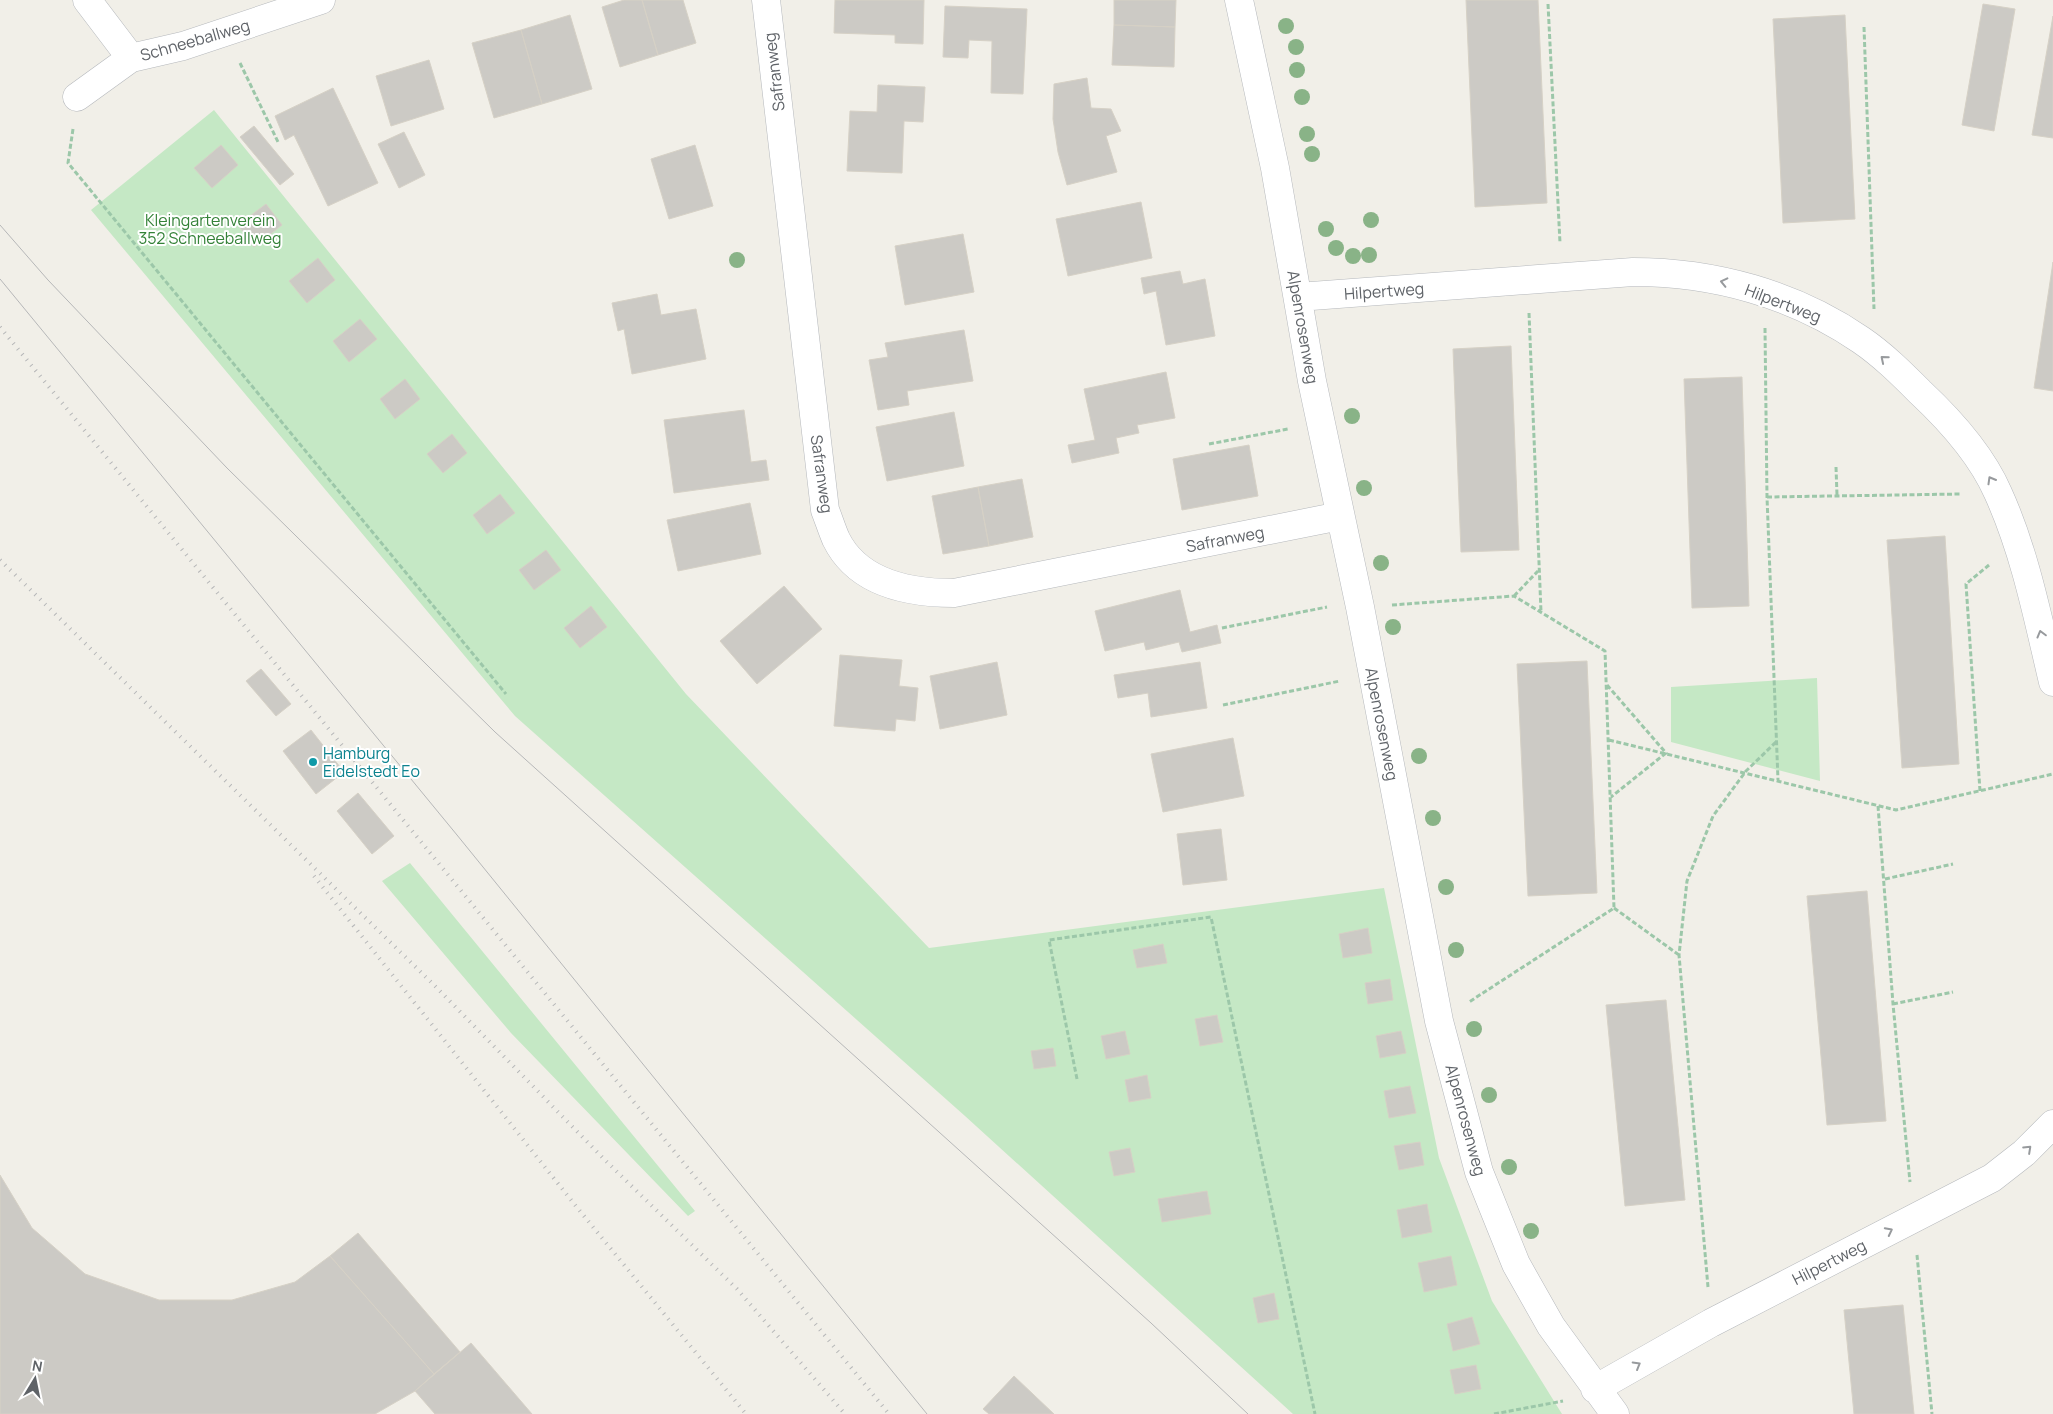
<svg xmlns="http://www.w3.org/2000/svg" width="2053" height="1414" viewBox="0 0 2053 1414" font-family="Manrope,sans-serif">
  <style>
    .green { fill: #c5e8c5 }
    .building { fill: #cccac5; stroke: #d6d1c6 }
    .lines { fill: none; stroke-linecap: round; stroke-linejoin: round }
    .minor-casing { stroke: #b5b8bc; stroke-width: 29 }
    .path { stroke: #9cc7a9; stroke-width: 3; stroke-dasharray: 5 2.5; stroke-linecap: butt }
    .minor { stroke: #fff; stroke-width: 28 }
    .tram { stroke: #b6b7b8; stroke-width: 1 }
    .rail { stroke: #b6b7b8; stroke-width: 4; stroke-dasharray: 1 6; stroke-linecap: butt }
    .tree { fill: #89b387 }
    .oneway { stroke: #979a9d }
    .culture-dot { fill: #0f9aa8; stroke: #fff; stroke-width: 2 }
    .labels { text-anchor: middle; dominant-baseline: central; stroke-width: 4; stroke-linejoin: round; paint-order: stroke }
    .street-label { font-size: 16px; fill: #5f6368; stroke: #fff }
    .park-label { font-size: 16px; fill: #348238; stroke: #fff }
    .culture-label { font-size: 16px; fill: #0d838f; stroke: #fff; text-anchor: start }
  </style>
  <rect width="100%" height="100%" fill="#f1efe8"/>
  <path class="green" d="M214,110L686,694L929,948L1384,888L1439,1158L1492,1301L1562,1414H1293L965,1116L515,716L91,210Z
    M1817,678L1820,781L1671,742V687Z
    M410,863L695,1211L688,1216L511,1033L382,881Z"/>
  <path class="building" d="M624,0H642L658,55L620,67L602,7Z
    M642,0H683L696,43L658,55Z
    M835,0H924L923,44L895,43V35L834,33Z
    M1114,0H1176L1175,27L1114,25Z
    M1466,0H1538L1547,203L1475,207Z
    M1983,4L2015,9L1994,131L1962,125Z
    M945,6L1027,9L1023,94L991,93L992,41L969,40L968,58L943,57Z
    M570,15L592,89L542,104L521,30Z
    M1845,15L1855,219L1783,223L1773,19Z
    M2053,16V138L2032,135Z
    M1114,25L1175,27L1174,67L1112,65Z
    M521,30L542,104L494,118L472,43Z
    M429,60L444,109L391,126L376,76Z
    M1087,78L1091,108L1111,109L1121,131L1106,136L1117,172L1067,185L1058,152L1053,119L1054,84Z
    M878,85L925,87L923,122L904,121L902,173L847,171L850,111L877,112Z
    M333,88L378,183L328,206L294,135L285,140L275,116Z
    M254,126L294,174L280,185L240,137Z
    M404,132L425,175L399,188L378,144Z
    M221,145L238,165L212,188L194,168Z
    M695,145L713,206L669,219L651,159Z
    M1141,202L1152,258L1068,276L1056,219Z
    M266,204L282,225L254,247L238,225Z
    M963,234L974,292L905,305L895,246Z
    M318,258L335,280L307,303L289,281Z
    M2053,262V391L2034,388Z
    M1180,271L1183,284L1205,279L1215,336L1166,345L1156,291L1144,294L1141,278Z
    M657,294L661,315L696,309L706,359L632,374L624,329L618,331L612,303Z
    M360,319L377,339L349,362L333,341Z
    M964,330L973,381L907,391L909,405L878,410L869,360L888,357L885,343Z
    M1511,346L1519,550L1461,552L1453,349Z
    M1166,372L1175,418L1137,425L1139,433L1116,438L1119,453L1072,463L1068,445L1095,440L1084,389Z
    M1742,377L1749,606L1692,608L1684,379Z
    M405,379L420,399L395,419L380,399Z
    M744,410L751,462L766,460L769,480L674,493L664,420Z
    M954,412L964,466L887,481L876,427Z
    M452,434L467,453L443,473L427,454Z
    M1249,445L1258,496L1182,510L1173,459Z
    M1022,479L1033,537L989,546L978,487Z
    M978,487L989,546L943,554L932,496Z
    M500,494L515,513L487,534L473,515Z
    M750,503L761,554L678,571L667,520Z
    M1945,536L1959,764L1902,768L1887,540Z
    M546,550L561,570L534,590L519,570Z
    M784,586L822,629L757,684L720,641Z
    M1180,590L1190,632L1217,625L1221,643L1182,652L1179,642L1146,650L1144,642L1105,651L1095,611Z
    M591,606L607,627L580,648L564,628Z
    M840,655L902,660L899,686L918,688L915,721L896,719L895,731L834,726Z
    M1587,661L1597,893L1528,896L1517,664Z
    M997,662L1007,715L940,729L930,676Z
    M1200,662L1207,708L1151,717L1148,693L1118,698L1114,675Z
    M261,669L291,704L276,716L246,681Z
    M311,730L344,772L316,794L283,751Z
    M1233,738L1244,796L1163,812L1151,754Z
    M358,793L394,836L372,854L337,811Z
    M1221,829L1227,880L1183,885L1177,834Z
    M1867,891L1886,1121L1827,1125L1807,896Z
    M1368,928L1372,953L1343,958L1339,934Z
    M1163,944L1167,963L1137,968L1133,950Z
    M1390,979L1393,1000L1368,1004L1365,983Z
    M1666,1000L1685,1200L1625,1206L1606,1005Z
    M1217,1015L1223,1042L1200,1046L1195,1019Z
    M1125,1031L1130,1054L1106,1059L1101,1036Z
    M1401,1031L1406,1053L1380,1058L1376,1036Z
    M1053,1048L1056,1066L1034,1069L1031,1051Z
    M1147,1075L1151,1098L1129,1102L1125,1080Z
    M1410,1086L1416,1113L1389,1118L1384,1091Z
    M1420,1142L1424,1165L1399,1170L1394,1146Z
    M1130,1148L1135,1172L1114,1176L1109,1152Z
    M0,1175L32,1228L85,1274L159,1300H232L295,1282L330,1256L434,1374L415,1391L375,1414H0Z
    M1207,1191L1211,1214L1162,1222L1158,1199Z
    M1427,1204L1432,1232L1402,1238L1397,1210Z
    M358,1233L460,1352L434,1374L330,1256Z
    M1451,1256L1457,1285L1424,1292L1418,1263Z
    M1274,1293L1279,1319L1258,1323L1253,1298Z
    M1903,1305L1914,1414H1854L1844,1310Z
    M1472,1317L1480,1344L1453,1351L1447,1324Z
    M471,1343L532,1414H435L415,1391Z
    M1476,1365L1481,1389L1455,1394L1450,1370Z
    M1014,1376L1054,1414H989L983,1409Z"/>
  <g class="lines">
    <defs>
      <path id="minor" d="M87,0L131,58
        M766,0L825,510C829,520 832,530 836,539C858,584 910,593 954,593L1340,516
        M1239,0L1275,168L1312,381L1360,607L1439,1021L1479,1172L1516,1264L1551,1326L1615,1414
        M77,97L131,58L183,46L321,0
        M1298,297L1633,272C1714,272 1794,294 1861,340C1883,355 1902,374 1920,392C1951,421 1981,454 1998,493C2025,552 2038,619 2053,682
        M1595,1389L1711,1323L1992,1178L2024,1153L2053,1124"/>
    </defs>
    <use href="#minor" class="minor-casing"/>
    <path class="path" d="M1548,4L1560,243
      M1864,27L1874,309
      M240,63L279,144
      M73,129L68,163L506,694
      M1529,313L1541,612
      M1765,328L1767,497L1778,780
      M1209,444L1288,429
      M1836,467L1837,495
      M1767,497L1961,494
      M1514,596L1538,571
      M1392,605L1514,596L1605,651L1614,908L1469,1002
      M1222,628L1327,607
      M1607,685L1666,753L1611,797
      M1223,705L1340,681
      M1609,740L1896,810L2053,774
      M1980,791L1966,584L1989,565
      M1878,806L1893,1004L1910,1182
      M1885,879L1953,864
      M1614,908L1679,955
      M1893,1004L1953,992
      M1077,1079L1049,940L1211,917L1315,1414
      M1917,1255L1932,1414
      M1708,1287L1679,955L1687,881L1713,816L1746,771L1776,742
      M1494,1414L1563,1401"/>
    <use href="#minor" class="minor"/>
    <path class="tram" d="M0,225L48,280L227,468L495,732L1151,1323L1248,1414
      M0,279L457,835L927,1414"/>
    <path class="rail" d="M0,327L889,1414
      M0,560L436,987L604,1159L737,1289L845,1414
      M314,876L575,1205L746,1414"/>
  </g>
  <g class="tree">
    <circle cx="1286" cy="26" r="8"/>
    <circle cx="1296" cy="47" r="8"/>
    <circle cx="1297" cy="70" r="8"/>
    <circle cx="1302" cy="97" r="8"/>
    <circle cx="1307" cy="134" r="8"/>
    <circle cx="1312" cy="154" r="8"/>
    <circle cx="1371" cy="220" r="8"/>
    <circle cx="1326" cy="229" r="8"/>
    <circle cx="1336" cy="248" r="8"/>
    <circle cx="1369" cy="255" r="8"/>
    <circle cx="1353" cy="256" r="8"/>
    <circle cx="737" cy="260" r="8"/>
    <circle cx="1352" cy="416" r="8"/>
    <circle cx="1364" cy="488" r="8"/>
    <circle cx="1381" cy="563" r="8"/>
    <circle cx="1393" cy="627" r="8"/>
    <circle cx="1419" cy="756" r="8"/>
    <circle cx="1433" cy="818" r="8"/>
    <circle cx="1446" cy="887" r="8"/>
    <circle cx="1456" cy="950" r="8"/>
    <circle cx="1474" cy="1029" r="8"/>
    <circle cx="1489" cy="1095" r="8"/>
    <circle cx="1509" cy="1167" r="8"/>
    <circle cx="1531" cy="1231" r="8"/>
  </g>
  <defs><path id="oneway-chevron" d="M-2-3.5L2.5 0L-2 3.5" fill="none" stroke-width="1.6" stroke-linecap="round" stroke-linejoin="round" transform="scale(1.25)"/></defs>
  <g class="oneway">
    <use href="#oneway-chevron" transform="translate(1724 282) rotate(-167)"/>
    <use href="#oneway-chevron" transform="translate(1884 359) rotate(-140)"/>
    <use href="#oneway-chevron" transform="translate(1991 480) rotate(-120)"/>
    <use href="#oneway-chevron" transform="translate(2041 634) rotate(-105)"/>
    <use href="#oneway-chevron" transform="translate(2028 1149) rotate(-43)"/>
    <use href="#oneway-chevron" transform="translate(1889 1231) rotate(-27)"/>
    <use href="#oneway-chevron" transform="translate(1637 1365) rotate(-30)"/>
  </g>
  <circle class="culture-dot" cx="313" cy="762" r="5"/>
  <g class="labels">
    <g class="street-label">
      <text transform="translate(195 40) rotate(-16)">Schneeballweg</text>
      <text transform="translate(774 72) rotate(-97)">Safranweg</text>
      <text transform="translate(1384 291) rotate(-4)">Hilpertweg</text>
      <text transform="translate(1783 303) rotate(21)">Hilpertweg</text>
      <text transform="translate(1303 327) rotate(80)">Alpenrosenweg</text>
      <text transform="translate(822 474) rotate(82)">Safranweg</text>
      <text transform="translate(1225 539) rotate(-11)">Safranweg</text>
      <text transform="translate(1382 724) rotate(79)">Alpenrosenweg</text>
      <text transform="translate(1466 1120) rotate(75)">Alpenrosenweg</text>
      <text transform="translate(1829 1262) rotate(-27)">Hilpertweg</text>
    </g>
    <g class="park-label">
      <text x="210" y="220">Kleingartenverein<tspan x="210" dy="18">352 Schneeballweg</tspan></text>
    </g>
    <g class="culture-label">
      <text x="323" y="753">Hamburg<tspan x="323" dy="18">Eidelstedt Eo</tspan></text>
    </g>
  </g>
  <g transform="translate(35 1379) rotate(10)" stroke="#ffffff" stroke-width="4" paint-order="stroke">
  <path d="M0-4L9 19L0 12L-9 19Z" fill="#5f6368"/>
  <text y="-8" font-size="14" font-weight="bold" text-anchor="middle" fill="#5f6368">N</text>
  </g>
</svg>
